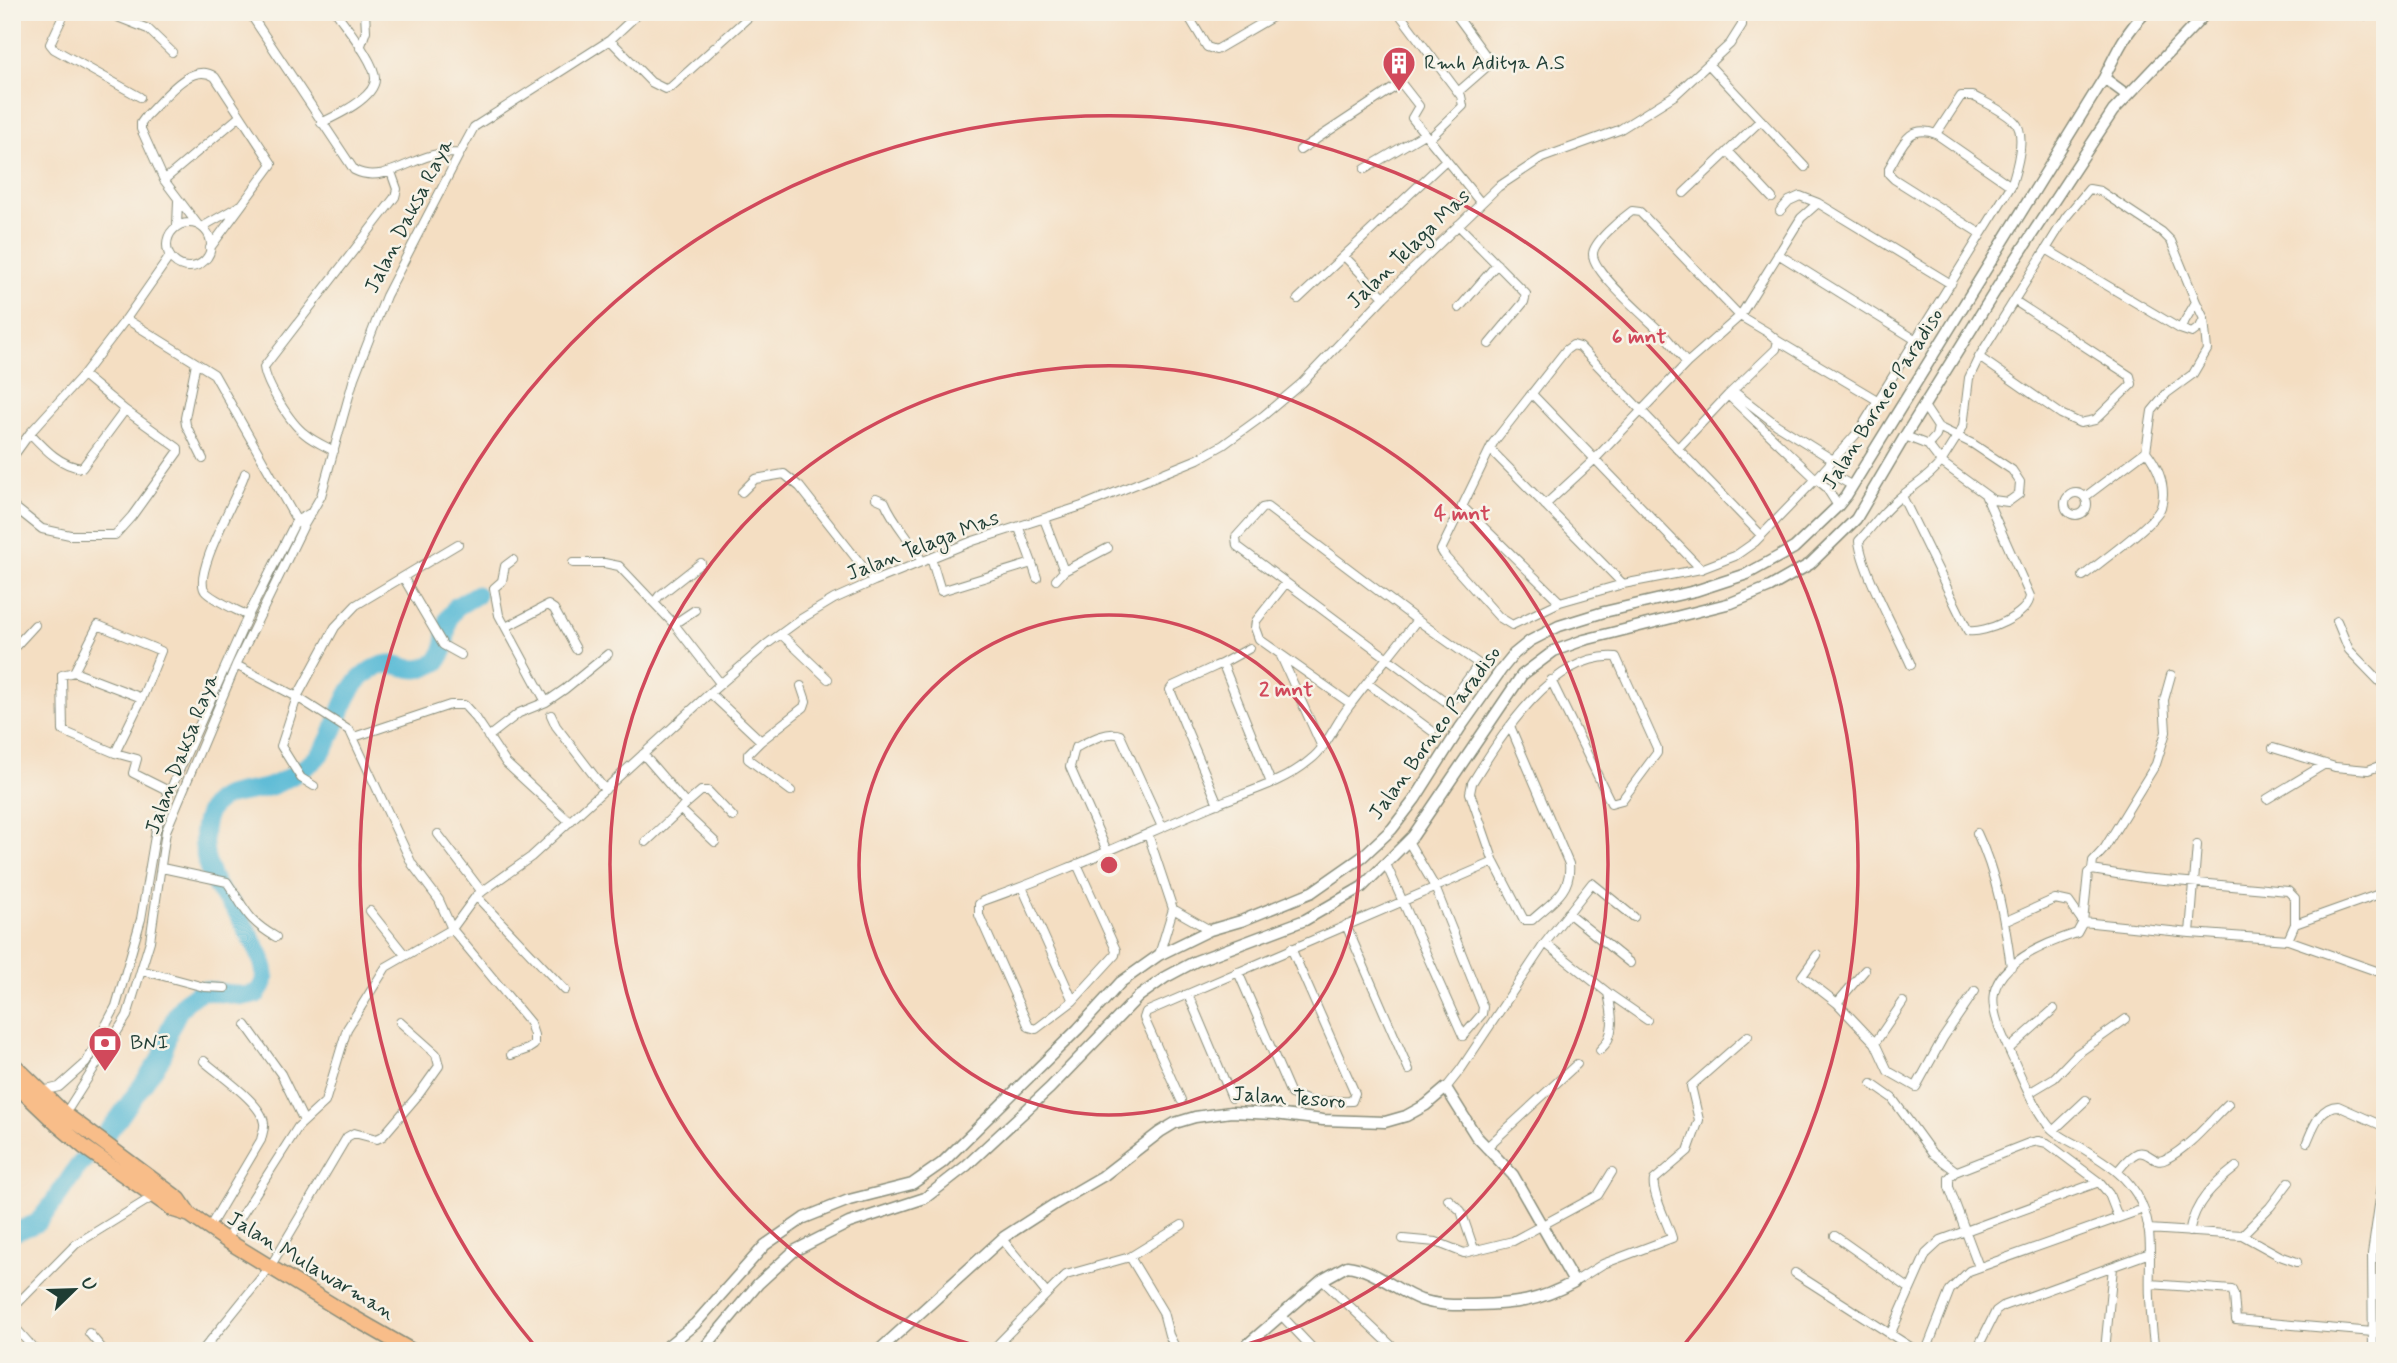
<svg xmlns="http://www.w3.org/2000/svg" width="2397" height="1363" viewBox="0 0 2397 1363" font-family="Mynerve,sans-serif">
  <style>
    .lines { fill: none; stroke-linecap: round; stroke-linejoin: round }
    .river { stroke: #58bad6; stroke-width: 19 }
    .minor-casing { stroke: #8a8e7b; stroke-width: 10 }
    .tertiary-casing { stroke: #8a8e7b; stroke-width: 13 }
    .trunk-casing { stroke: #8a8e7b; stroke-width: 17 }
    .minor { stroke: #fff; stroke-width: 8 }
    .tertiary { stroke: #fff; stroke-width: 10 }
    .trunk { stroke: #f8bd89; stroke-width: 14 }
    .ring { fill: none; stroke: #d1495b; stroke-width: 3.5 }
    .labels { text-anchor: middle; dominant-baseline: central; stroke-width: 5; stroke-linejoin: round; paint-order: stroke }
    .poi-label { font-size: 21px; fill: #1f3d34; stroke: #f7f3e8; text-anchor: start }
    .street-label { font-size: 21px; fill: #1f3d34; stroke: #f7f3e8 }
    .centre { fill: #d1495b; stroke: #f7f3e8; stroke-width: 3.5 }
    .ring-label { font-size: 21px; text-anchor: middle; font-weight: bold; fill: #d1495b; stroke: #f7f3e8; stroke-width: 5; stroke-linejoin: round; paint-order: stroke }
  </style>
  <rect width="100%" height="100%" fill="#f7f3e8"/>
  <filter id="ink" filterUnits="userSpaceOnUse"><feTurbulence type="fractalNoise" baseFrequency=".0143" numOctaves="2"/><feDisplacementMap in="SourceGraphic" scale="14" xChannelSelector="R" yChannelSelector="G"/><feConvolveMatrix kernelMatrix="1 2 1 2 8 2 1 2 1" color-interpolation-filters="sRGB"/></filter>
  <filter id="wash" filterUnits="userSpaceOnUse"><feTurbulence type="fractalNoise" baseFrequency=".00686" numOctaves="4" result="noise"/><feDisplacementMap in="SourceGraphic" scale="28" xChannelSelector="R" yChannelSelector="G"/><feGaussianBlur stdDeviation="1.57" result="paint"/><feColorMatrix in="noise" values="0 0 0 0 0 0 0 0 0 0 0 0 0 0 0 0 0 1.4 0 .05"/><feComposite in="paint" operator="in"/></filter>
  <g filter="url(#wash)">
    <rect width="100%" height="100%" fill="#f4dec2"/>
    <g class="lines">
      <path class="river" d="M12,1233L37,1223L51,1206L77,1168L116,1122L162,1057L169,1030L178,1012L187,1000L203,990L243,996L257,994C259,990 264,985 264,981C267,969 260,955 255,945C248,933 242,919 234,908C230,902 224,898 220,892C206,872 199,839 207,816C217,788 248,795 271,786C285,781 300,771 312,762C342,737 336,690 372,670C396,657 396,669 417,669C424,669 431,665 437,662L444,650L448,619L456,607L476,595"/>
    </g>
  </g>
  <g filter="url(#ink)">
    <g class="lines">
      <defs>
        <path id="minor" d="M65,12L50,44L54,49L140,97
          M105,12L148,29L172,52
          M249,12L354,170C383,185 410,158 438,154C445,153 453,153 460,153
          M1186,12L1207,47L1216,50L1281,12
          M1398,12L1461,96L1463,106L1429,139
          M1454,12L1489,60L1490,64L1458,92
          M2355,12L2368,16L2381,12
          M610,40L651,82L665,89L671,87L754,12
          M360,48L366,31L365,12
          M1709,65L1805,167
          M321,123C336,116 375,98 375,79C376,63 346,27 336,12
          M1936,134L2011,186
          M1300,150L1401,83L1419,106L1412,118L1481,203
          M1728,151L1772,198
          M1365,169L1424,134
          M164,180L239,117
          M1684,193L1761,120
          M1780,211L1789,201L1800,196L1818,203
          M167 245a22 22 0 1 1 44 0a22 22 0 1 1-44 0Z
          M198,225L164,180L141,129V123L146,116C163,100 191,60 215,77L272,164L210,248
          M1458,225L1526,294L1524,302L1489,344
          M177,226L178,201
          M202,227L239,206
          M2046,249L2180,329L2192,333L2200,327L2204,319L2196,302
          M1778,254L1916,340
          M1344,256L1384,297
          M1298,299L1446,160
          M1459,308L1497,264
          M126,319L170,256
          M1778,341L1877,400
          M1979,357L2061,414L2080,423L2095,420L2132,384L2130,376L2015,301
          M196,363L185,418L186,425L203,459
          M1733,391L1777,425L1833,460
          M1532,394L1701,569
          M1728,395L1816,479L1859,431L2011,186C2016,171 2027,134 2015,122C2004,111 1986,103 1973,96H1961L1936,134C1907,123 1902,147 1889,168V174L1894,179L1981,234
          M1924,406L1938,427L1973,444L2012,470L2020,482L2019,494L2008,502L1993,500L1941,462L1963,427L1969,378L1979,357L2066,217L2089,189L2100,191L2162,232L2171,241L2196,302L2180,329
          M30,433C44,448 60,466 82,468L125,410
          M1905,436L1928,445L1941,462C1929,478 1913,486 1898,499C1883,511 1872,527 1859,541C1862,571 1898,635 1911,665
          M1928,445L1936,436L1938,427
          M1490,449L1623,584
          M1677,449L1728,395L1776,349L1778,341L1767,332L1740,316L1640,212L1632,211C1621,219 1593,242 1593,254C1592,272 1649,320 1663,334C1672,343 1679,354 1687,363
          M334,451C325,446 313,441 305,434C290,423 266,384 264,367L395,197L397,189L391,172
          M12,458L30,433L83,375L126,319L214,374L298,523
          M1827,467L1835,476L1851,485
          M245,473C239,494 192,574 205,591C211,599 237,610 248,616
          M742,492L755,479L784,474L800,487L874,581
          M2065 504a11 11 0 1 1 22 0a11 11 0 1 1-22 0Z
          M1902,496L1968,631C1985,634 2029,615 2030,596L1986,497
          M2085,497L2146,451L2152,411L2167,393L2193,374L2207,350L2204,319
          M876,498L885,502C894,524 912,540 922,562
          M12,505L42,529L70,535H115L132,516L178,452V448L125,410L83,375
          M1545,505L1595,459L1687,363L1740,316L1801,218L1818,203L1951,284
          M1462,506L1560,602
          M1267,507L1417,620L1479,664L1449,704L1237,546L1236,537L1262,508Z
          M1044,519L1064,571
          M1761,535L1580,347L1573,345L1566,350L1493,443L1441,550L1446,558L1499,617L1512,625L1560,602L1623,584L1701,569L1735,556L1755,542L1816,479L1826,487L1838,506
          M931,558L941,591L1032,563L1019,528
          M513,560L505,566L502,581L494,588L499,615L546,702
          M573,563H604L619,566L654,603
          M701,563L659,596L654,603L674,624L720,683
          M1032,563L1037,578
          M2083,576C2099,563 2156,523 2161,507C2167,487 2158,467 2146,451
          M403,577L443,645L461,655
          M1056,580L1064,571L1108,548
          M1286,583L1256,621L1255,628L1259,639L1351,704
          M2337,621L2349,650L2385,687
          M674,624L695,610
          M506,627L548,605L554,609L576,649
          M782,635L828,679
          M12,650L35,625
          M1280,654L1322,747
          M1221,664L1250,648
          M236,665L297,697L350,731L412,864L439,900L452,929L530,1023L534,1035V1045L528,1049L511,1055
          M74,672L98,625L161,651L142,698
          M1367,683L1432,731
          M710,693L761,741L748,754V759L791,791
          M551,715L556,726L605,790
          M1510,726L1569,864C1572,892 1550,903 1532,920H1524L1494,862L1470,793L1472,783C1501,736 1553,652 1616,657L1657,748V753L1622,800L1611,803L1551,680
          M354,737L450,705H464L476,718L506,763L570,822
          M488,737L519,713L546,702L565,689L608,654
          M761,741L804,707L806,701L801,686
          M2273,748L2335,767L2368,770L2385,764
          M115,753L63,731L62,675L74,672L142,698L115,753L137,759L133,773L169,791
          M643,754L686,804L646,842
          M314,786L301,778L281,746L297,697L335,627L356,605L458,544
          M2267,799L2325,764
          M686,804L701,791H708L733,817
          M1218,804L1170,690L1173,686L1216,666L1221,664L1224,667L1271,783
          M680,809L715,842
          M1977,833C1997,875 2005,921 2011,967
          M438,834L482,892
          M1148,834L1173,909L1159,955
          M1107,851L1070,767L1075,748C1087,742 1107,730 1120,735L1162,827
          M1077,864L1116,950L1115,955L1073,1001L1036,1029L1029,1027L979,915V904L983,901C1060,874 1134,839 1209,807C1243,793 1282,784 1310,760C1326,748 1335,725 1347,709C1370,678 1394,650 1417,620
          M1386,864L1463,1036L1482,1014L1483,1007L1435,887L1408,841
          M162,868L227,882C245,908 246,920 276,937
          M2092,870L2093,861L2104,849L2156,764L2166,732L2164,700L2171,675
          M1022,887L1073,1001
          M476,896L565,990
          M1173,909L1210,930
          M370,911L405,955
          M1568,913L1630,963
          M2004,922L2055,899L2069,902L2083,922
          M2083,922L2088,873L2092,870L2142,878L2288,891L2295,898V924
          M1346,925L1409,1070
          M2190,933L2197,845
          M2288,940L2385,974
          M1545,943L1592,883L1634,917
          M1817,955L1802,976L1837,1003L1875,1043L1888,1071L1916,1087L1943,1038L1975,991
          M141,970L204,987L225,988
          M1238,972L1291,1094L1312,1102L1352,1101L1355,1093L1291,948
          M1188,994L1232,1098
          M1837,1003L1865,970
          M246,1025L281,1074L304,1121
          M1875,1043L1903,1002
          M2009,1049L2054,1009
          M1600,1050C1617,1035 1612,1013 1608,993
          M204,1061C218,1074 262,1103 264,1123C265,1128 262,1134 261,1140L209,1228
          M1872,1084L1892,1098L1932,1153L1956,1171
          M1446,1088L1461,1069L1545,943L1608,993L1647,1020
          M42,1091L59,1087L86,1063L116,1006L141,919L156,830L165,802L248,616L296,521L312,512
          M2029,1093L2054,1078L2077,1054L2126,1019
          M1181,1100L1144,1018L1146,1012L1494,862
          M65,1114L127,1016L150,941L166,831L236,665L303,527L321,496L354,378L386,296L460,153L474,127L610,40L640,12
          M2054,1130L2086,1100
          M2307,1142C2313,1128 2320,1106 2338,1106L2385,1127
          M1486,1148L1577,1064
          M2117,1172C2122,1166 2129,1156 2137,1153C2148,1149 2154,1166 2166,1159C2190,1147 2209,1122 2228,1104
          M1448,1199L1461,1211L1474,1249
          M2148,1229L2242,1235L2280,1256L2297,1262
          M2189,1232C2195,1202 2213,1185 2236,1167
          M2242,1235L2270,1207L2289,1182
          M1835,1236L1910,1289
          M1002,1239L1047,1294L1066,1275L1130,1257L1182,1225
          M1403,1239L1436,1242L1464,1253L1513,1241L1598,1195L1612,1172
          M226,1240L298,1127L325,1102L347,1029L386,967L452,929L476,896L531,857L710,693L767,644L801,619L834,599L874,581L973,541L1082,506L1198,459L1223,445L1263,416L1302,383L1384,297L1498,187L1542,158L1619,130L1675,95L1730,44L1742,25V12
          M1130,1257L1163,1312L1169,1335L1177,1351
          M1979,1267L1949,1187V1178L1955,1172L2029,1143L2038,1141L2047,1143L2099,1182L2109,1194L2118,1217
          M1795,1273L1917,1351
          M1322,1280L1397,1351
          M1574,1282L1603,1264L1672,1238C1668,1223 1651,1193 1654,1180L1688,1151L1699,1120L1691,1086L1748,1036
          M2150,1284L2232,1290L2234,1295L2236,1320L2373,1332
          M12,1309L76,1244L154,1196
          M1281,1315L1315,1351
          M12,1324L36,1351
          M89,1333L104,1351
          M1890,1335L1926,1254L1941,1240L2099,1182
          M202,1351L270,1267L347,1137L354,1133L377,1139L383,1136L419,1094L439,1066L436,1054L400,1022
          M994,1351L999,1343L1047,1294
          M1926,1351L1950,1290L1969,1271L2138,1211
          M1976,1351L1996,1311L2003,1306L2147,1254
          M2105,1351L2113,1267
          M2155,1351C2152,1333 2151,1315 2150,1298C2148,1266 2155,1233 2141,1203C2130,1176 2102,1160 2079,1146C2069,1141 2055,1134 2048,1125C2033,1106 2023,1081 2013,1059C2005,1041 1990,1013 1994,993C2001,960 2049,942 2077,933L2083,922L2190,933L2288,940L2295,924L2385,892
          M2373,1351L2372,1254L2385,1164"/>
        <path id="tertiary" d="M2104,78L2127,95
          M665,1348L695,1324L765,1245L804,1218L849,1200L912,1184L942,1163L1078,1029L1121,982L1159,955L1210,930L1241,921L1312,892L1362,857L1392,829L1415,799L1460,728L1501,670L1514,654L1530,641L1559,626L1604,612L1695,591L1747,574L1794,548L1838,506L1846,496L2104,78C2116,53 2126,31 2146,12
          M654,1351L665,1348L681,1351
          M704,1351L706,1346L758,1284L794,1251L849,1223L925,1198L966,1166L1050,1088L1138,997L1166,977L1196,961L1305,920L1362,887L1413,836L1522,675L1554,651L1584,640L1731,603L1770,587L1810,564L1856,519L1905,436L2002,280L2113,111L2207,12
          M878,1351L1004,1237L1055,1204L1103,1176L1160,1132L1175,1123L1195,1117L1231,1112L1275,1114L1323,1120L1385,1122L1406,1116L1426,1105L1446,1088L1476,1136L1513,1175L1574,1282C1537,1302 1516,1304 1475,1305C1456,1305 1440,1306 1421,1300C1396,1291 1375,1269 1347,1266L1322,1280L1240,1351"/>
        <path id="trunk" d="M12,1063L65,1114L179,1199L190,1215L226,1240L342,1311L412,1351
          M12,1081L58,1125L84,1147L174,1210L190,1215"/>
      </defs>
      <use href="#minor" class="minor-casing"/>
      <use href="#tertiary" class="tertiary-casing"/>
      <use href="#trunk" class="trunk-casing"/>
      <use href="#minor" class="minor"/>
      <use href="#tertiary" class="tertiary"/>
      <use href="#trunk" class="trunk"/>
    </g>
  </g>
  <g class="ring">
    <circle cx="1109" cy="865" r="250"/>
    <path d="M993 1350A499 499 0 1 1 1225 1350"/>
    <path d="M535 1346A749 749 0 1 1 1683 1346"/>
  </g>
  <defs>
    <symbol id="building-pin" viewBox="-11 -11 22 30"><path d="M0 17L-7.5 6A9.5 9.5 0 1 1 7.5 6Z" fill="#d1495b" stroke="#f7f3e8"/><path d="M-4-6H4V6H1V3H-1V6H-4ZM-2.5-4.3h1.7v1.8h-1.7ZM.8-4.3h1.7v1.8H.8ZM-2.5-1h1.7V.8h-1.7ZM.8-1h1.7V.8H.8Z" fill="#fff"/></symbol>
    <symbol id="bank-pin" viewBox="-11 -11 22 30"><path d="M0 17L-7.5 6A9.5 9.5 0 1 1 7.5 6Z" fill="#d1495b" stroke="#f7f3e8"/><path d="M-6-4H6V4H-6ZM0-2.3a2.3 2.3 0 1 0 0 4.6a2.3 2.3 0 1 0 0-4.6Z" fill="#fff"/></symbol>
  </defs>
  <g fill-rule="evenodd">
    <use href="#building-pin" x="1380" y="44" width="38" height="52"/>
    <use href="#bank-pin" x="86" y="1024" width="38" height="52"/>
  </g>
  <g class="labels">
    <g class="poi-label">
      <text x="1424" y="63">Rmh Aditya A.S</text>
      <text x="130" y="1043">BNI</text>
    </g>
    <g class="street-label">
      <text transform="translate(409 216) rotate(-63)">Jalan Daksa Raya</text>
      <text transform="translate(1409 249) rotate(-44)">Jalan Telaga Mas</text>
      <text transform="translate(1883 399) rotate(-58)">Jalan Borneo Paradiso</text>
      <text transform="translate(923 546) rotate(-21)">Jalan Telaga Mas</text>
      <text transform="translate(1435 733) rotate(-54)">Jalan Borneo Paradiso</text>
      <text transform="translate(182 754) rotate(-69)">Jalan Daksa Raya</text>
      <text transform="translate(1289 1098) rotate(4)">Jalan Tesoro</text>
      <text transform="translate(311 1266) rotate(31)">Jalan Mulawarman</text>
    </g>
  </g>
  <circle cx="1109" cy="865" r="10" class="centre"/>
  <g class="ring-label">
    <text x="1639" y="343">6 mnt</text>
    <text x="1462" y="520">4 mnt</text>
    <text x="1286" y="696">2 mnt</text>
  </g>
  <rect width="2397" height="1363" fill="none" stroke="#f7f3e8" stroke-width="42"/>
  <g transform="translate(74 1290) rotate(67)" stroke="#f7f3e8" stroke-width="5" paint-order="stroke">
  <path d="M0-5L12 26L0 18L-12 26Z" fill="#1f3d34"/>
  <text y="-10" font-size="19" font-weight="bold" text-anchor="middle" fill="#1f3d34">U</text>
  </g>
</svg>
